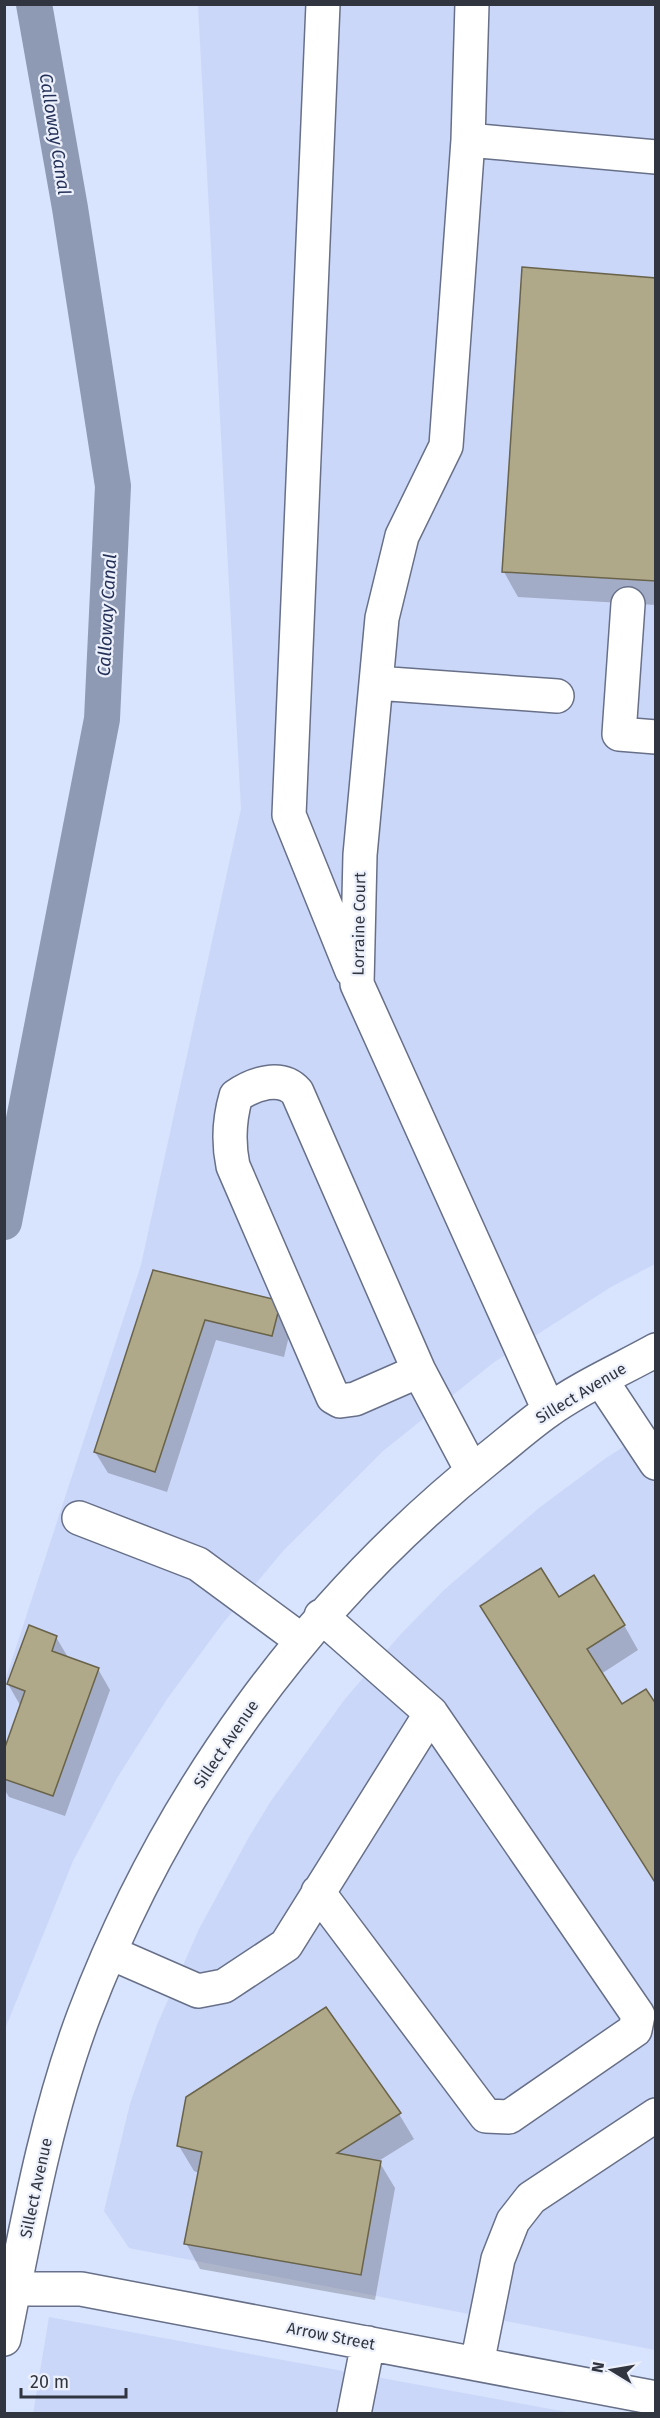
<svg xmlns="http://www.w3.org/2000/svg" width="660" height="2418" viewBox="0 0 660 2418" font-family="'Fira Sans',sans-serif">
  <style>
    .built { fill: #cbd7f9 }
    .shadow { fill: #0003 }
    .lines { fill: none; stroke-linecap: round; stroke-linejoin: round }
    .canal { stroke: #8e99b4; stroke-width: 36 }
    .building { fill: #afa889; stroke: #69634a; stroke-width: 1.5 }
    .minor-casing { stroke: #677088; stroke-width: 36 }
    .minor { stroke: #fff; stroke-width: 33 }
    .labels { text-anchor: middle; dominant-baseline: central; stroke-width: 4.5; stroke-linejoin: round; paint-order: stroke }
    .street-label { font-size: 16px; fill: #31353f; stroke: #ecf0fb }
    .water-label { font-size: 18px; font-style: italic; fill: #243058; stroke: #ecf0fb }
  </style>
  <rect width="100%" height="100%" fill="#d8e3fd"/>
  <path class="built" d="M198,5H655V1264L611,1287L493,1363L383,1451L283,1551L223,1623L167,1699L117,1778L73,1861L5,2029V1681L141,1265L241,809Z
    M655,1427V2350L129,2248L104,2211L130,2104L157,2025L199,1929L249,1837L271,1801L345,1699L400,1635L444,1590L539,1508L606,1458Z
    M49,2317L572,2413L33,2414Z"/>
  <path class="shadow" d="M656,280V605L518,597L504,572Z
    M154,1272L280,1302L292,1323L284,1357L216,1340L167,1492L108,1473L95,1452Z
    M559,1599L624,1625L638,1650L601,1674L622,1706L656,1707V1884L497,1632Z
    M56,1637L69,1659L98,1669L110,1690L65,1816L9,1797L4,1789V1755L20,1705L8,1684Z
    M399,2114L414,2139L377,2162L380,2163L395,2188L375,2300L200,2269L186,2243L199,2173L194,2171L179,2146Z"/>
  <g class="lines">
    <path class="canal" d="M4,1222L102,719L113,486L70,208L34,4"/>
  </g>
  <path class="building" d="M522,267L656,278V581L502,572Z
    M153,1270L281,1301L272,1336L205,1320L155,1472L94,1452Z
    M541,1568L559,1597L594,1575L625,1625L587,1649L622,1704L646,1689L656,1704V1884L480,1606Z
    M29,1625L57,1636L52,1651L99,1668L53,1796L4,1779V1750L25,1691L7,1684Z
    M326,2007L401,2113L337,2153L381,2161L361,2275L184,2244L202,2152L177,2146L186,2097Z"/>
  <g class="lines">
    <defs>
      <path id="minor" d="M323,4L289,815L352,971
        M468,140L472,4
        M628,604L619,734L656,737
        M376,683L557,696
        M419,1371L355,1399L340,1401L333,1397L233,1166C228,1142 229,1120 236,1096C253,1084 281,1074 297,1092L419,1371L472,1471
        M601,1380L656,1463
        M549,1410L357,984L360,855L382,618L402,536L446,446L468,140L656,157
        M79,1518L198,1564L301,1640
        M318,1892L486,2116L509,2117L635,2030L638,2015L431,1713
        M111,1953L198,1991L224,1986L286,1945L431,1713L321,1616
        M4,2289H81L656,2398
        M4,2339C26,2230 45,2119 84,2015C167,1796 307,1603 490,1457C509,1442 528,1425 548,1411C581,1387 620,1370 656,1350
        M477,2364L498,2259L513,2221L531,2198L656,2115
        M354,2414L368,2343"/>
    </defs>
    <use href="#minor" class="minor-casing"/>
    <use href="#minor" class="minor"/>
  </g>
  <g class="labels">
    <g class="street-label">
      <text transform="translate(359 924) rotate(-89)">Lorraine Court</text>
      <text transform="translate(581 1393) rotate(-31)">Sillect Avenue</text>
      <text transform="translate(226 1744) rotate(-56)">Sillect Avenue</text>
      <text transform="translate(36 2188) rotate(-78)">Sillect Avenue</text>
      <text transform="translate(331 2336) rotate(11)">Arrow Street</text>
    </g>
    <g class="water-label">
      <text transform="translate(55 134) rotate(81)">Calloway Canal</text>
      <text transform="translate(107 615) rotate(-87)">Calloway Canal</text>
    </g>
  </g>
  <rect width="660" height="2418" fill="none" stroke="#31353f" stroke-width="12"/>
  <g transform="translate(612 2370) rotate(281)" stroke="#ecf0fb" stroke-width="4.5" paint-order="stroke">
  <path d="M0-4.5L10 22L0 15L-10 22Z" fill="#31353f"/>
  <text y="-9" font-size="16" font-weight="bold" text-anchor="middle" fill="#31353f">N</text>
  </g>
  <path d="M21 2388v9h105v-9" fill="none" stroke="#31353f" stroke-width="3"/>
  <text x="30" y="2388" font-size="18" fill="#31353f" stroke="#ecf0fb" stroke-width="4.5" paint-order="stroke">20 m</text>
</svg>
